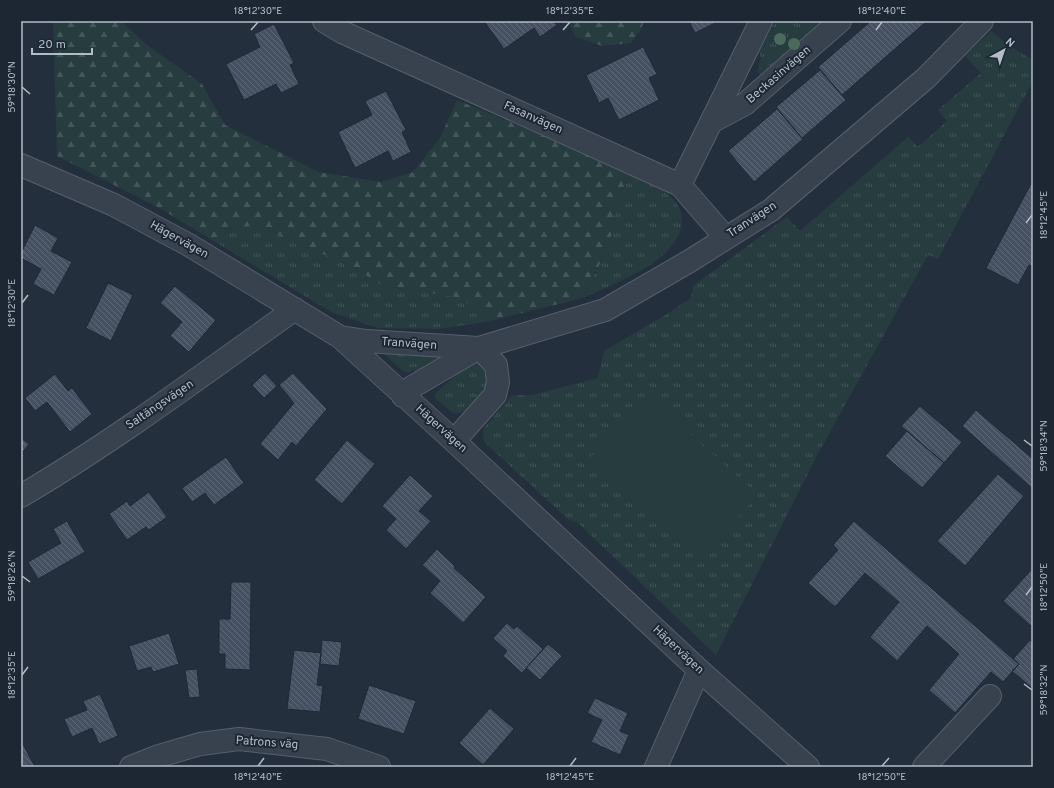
<svg xmlns="http://www.w3.org/2000/svg" width="1054" height="788" viewBox="0 0 1054 788" font-family="Overpass,sans-serif">
  <style>
    .grass { fill: url(#grass-tufts) }
    .forest { fill: url(#forest-firs) }
    .pitch { fill: #263c3f }
    .building { fill: url(#building-back-hatch); stroke: #1f2835 }
    .lines { fill: none; stroke-linecap: round; stroke-linejoin: round }
    .minor-casing { stroke: #565f6c; stroke-width: 24 }
    .minor { stroke: #38414e; stroke-width: 22 }
    .tree { fill: #4b6a5d }
    .ticks { fill: none; stroke: #b4bcc9; stroke-width: 1.5 }
    .labels { text-anchor: middle; dominant-baseline: central; stroke-width: 4; stroke-linejoin: round; paint-order: stroke }
    .street-label { font-size: 12px; fill: #b4bcc9; stroke: #1d2633 }
    .neatline { fill: none; stroke: #b4bcc9; stroke-width: 1.5 }
    .ticks-label { font-size: 10px; text-anchor: middle; fill: #b4bcc9 }
  </style>
  <defs>
    <pattern id="grass-tufts" width="24" height="20" patternUnits="userSpaceOnUse"><rect width="24" height="20" fill="#263c3f"/><path d="M3 7l-1-3M5 7V3M7 7l1-3M15 17l-1-3M17 17v-4M19 17l1-3" fill="none" stroke="#435659"/></pattern>
    <pattern id="forest-firs" width="22" height="20" patternUnits="userSpaceOnUse"><rect width="22" height="20" fill="#263c3f"/><path d="M5 1l3.5 6h-7zM16 11l3.5 6h-7z" fill="#435659"/></pattern>
    <pattern id="building-back-hatch" width="6" height="6" patternUnits="userSpaceOnUse"><rect width="6" height="6" fill="#455162"/><path d="M-1 5l2 2M0 0l6 6M5-1l2 2" fill="none" stroke="#5d6877"/></pattern>
  </defs>
  <rect width="100%" height="100%" fill="#242f3e"/>
  <path class="grass" d="M775,21H830L771,72L765,70L760,74L757,71L761,58L759,53Z
    M991,31L1011,47L1033,60V81L938,259L928,255L819,452L716,655L578,523L569,520L484,442L483,429L512,395H532L598,378L604,351L667,314L691,298L693,286L787,217L800,231L908,137L918,147L947,121L938,110L981,73L965,56Z
    M629,175C640,180 655,184 665,192C675,199 681,208 682,219C683,260 613,284 583,298L610,243L615,210Z
    M239,226L265,227L293,243L344,262L384,286L456,297L476,307L486,322L438,329L378,328L333,313L212,240Z
    M377,348L447,353L417,376L414,370L408,373L404,372Z
    M477,363L483,364L488,369C488,374 489,383 487,388C482,400 466,415 453,413L436,399L434,395C447,383 461,369 477,363Z"/>
  <path class="forest" d="M53,21H121L147,45L202,84L225,125L319,172L381,182L413,172L440,138L457,100L554,140L629,175L615,210L610,243L583,298L486,322L476,307L456,297L384,286L344,262L293,243L265,227L239,226L212,240L161,209L57,156Z
    M568,21H644L641,30L631,43L602,46L576,37Z"/>
  <path class="pitch" d="M647,395L758,495L700,559L589,459Z"/>
  <path class="building" d="M484,21H553L557,25L540,37L534,28L504,49Z
    M689,21H719L695,33Z
    M871,21H927L842,95L818,67Z
    M274,24L294,63L290,65L299,84L281,93L276,84L244,100L226,64L260,47L254,34Z
    M643,47L657,74L649,78L659,100L619,120L608,98L599,103L586,75Z
    M820,70L846,100L802,138L776,107Z
    M386,91L406,130L402,132L411,152L393,161L388,151L355,168L338,132L372,115L365,101Z
    M777,109L803,139L754,182L728,151Z
    M1033,180V267L1029,265L1018,285L986,268Z
    M35,225L58,238L51,251L72,262L54,295L33,284L41,269L21,258V253Z
    M108,283L133,295L111,341L86,328Z
    M175,286L216,320L189,352L170,336L182,322L160,303Z
    M265,373L277,386L264,398L252,385Z
    M293,373L327,409L296,446L292,442L278,460L260,444L294,403L279,385Z
    M55,374L68,391L72,388L92,414L70,432L47,402L35,411L25,398Z
    M920,406L962,442L944,463L901,426Z
    M976,410L1033,459V489L962,426Z
    M907,431L944,463L922,488L885,456Z
    M21,438L29,444L21,454Z
    M347,440L375,464L342,504L314,480Z
    M226,457L244,483L214,505L205,493L192,502L182,488Z
    M998,474L1024,496L965,566L937,541Z
    M410,475L433,496L419,511L431,521L406,549L386,530L396,519L382,506Z
    M149,492L167,517L149,530L146,527L127,540L109,514L127,501L130,506Z
    M67,521L85,552L38,579L28,562L61,543L53,529Z
    M854,521L1019,664L1003,682L991,672L955,713L929,690L959,654L927,626L897,661L870,637L899,602L865,573L835,607L808,583L838,550L833,545Z
    M437,549L455,566L454,568L486,597L463,623L430,593L440,581L422,565Z
    M1033,568V624L1031,626L1003,601Z
    M231,582H251L250,670L225,669V654H219V619H230Z
    M507,623L514,629L517,626L543,649L522,673L503,656L507,651L493,638Z
    M169,633L179,664L153,672L151,667L137,671L129,646Z
    M322,640L342,642L339,666L320,664Z
    M1030,640L1033,643V689L1012,671L1019,664L1013,659Z
    M548,644L562,656L540,680L526,668Z
    M294,650L321,653L317,685L323,686L320,712L287,709Z
    M197,669L200,697L189,698L185,670Z
    M369,685L416,701L404,734L358,719Z
    M100,694L118,736L99,744L92,728L72,737L64,719L87,710L83,701Z
    M595,698L628,713L620,731L629,735L620,755L591,742L602,720L587,713Z
    M490,708L514,729L483,765L459,743Z
    M22,742L35,767H21Z"/>
  <g class="lines">
    <defs>
      <path id="minor" d="M324,21L342,32L680,185L725,237
        M713,121L745,104L840,21
        M21,165L114,205L189,245L340,337L454,441L699,670L808,767
        M680,185L761,21
        M340,337L366,341L479,348L496,365L498,382L495,395L454,441
        M403,396L412,387L479,348L605,310L688,262L771,210L926,78L982,21
        M21,496C116,440 205,373 295,309
        M131,767L159,756L200,744L239,739L327,749L379,767
        M656,767L699,670
        M924,767L990,696"/>
    </defs>
    <use href="#minor" class="minor-casing"/>
    <use href="#minor" class="minor"/>
  </g>
  <g class="tree">
    <circle cx="780" cy="39" r="6"/>
    <circle cx="794" cy="44" r="6"/>
  </g>
  <path class="ticks" d="M251,30L258,22M563,30L570,22M876,30L882,22M22,87L30,94M1026,223L1032,215M22,303L28,295M1024,440L1032,446M22,576L30,582M1026,595L1032,587M22,675L28,667M1024,684L1032,690M258,766L264,758M570,766L576,758M882,766L889,758"/>
  <g class="labels">
    <g class="street-label">
      <text transform="translate(779 75) rotate(-41)">Beckasinvägen</text>
      <text transform="translate(533 118) rotate(24)">Fasanvägen</text>
      <text transform="translate(752 220) rotate(-33)">Tranvägen</text>
      <text transform="translate(179 240) rotate(29)">Hägervägen</text>
      <text transform="translate(409 344) rotate(4)">Tranvägen</text>
      <text transform="translate(160 405) rotate(-34)">Saltängsvägen</text>
      <text transform="translate(441 429) rotate(42)">Hägervägen</text>
      <text transform="translate(678 650) rotate(43)">Hägervägen</text>
      <text transform="translate(267 743) rotate(4)">Patrons väg</text>
    </g>
  </g>
  <rect width="1054" height="788" fill="none" stroke="#1d2633" stroke-width="44"/>
  <g transform="translate(1004 50) rotate(40)" stroke="#1d2633" stroke-width="3" paint-order="stroke">
  <path d="M0-3L7 15L0 10L-7 15Z" fill="#b4bcc9"/>
  <text y="-6" font-size="11" font-weight="bold" text-anchor="middle" fill="#b4bcc9">N</text>
  </g>
  <path d="M32 48v6h60v-6" fill="none" stroke="#b4bcc9" stroke-width="2"/>
  <text x="38" y="48" font-size="12" fill="#b4bcc9" stroke="#1d2633" stroke-width="3" paint-order="stroke">20 m</text>
  <rect x="22" y="22" width="1010" height="744" class="neatline"/>
  <g class="ticks-label">
    <text x="258" y="14">18°12'30"E</text>
    <text x="570" y="14">18°12'35"E</text>
    <text x="882" y="14">18°12'40"E</text>
    <text transform="translate(11 87) rotate(-90)" y="4">59°18'30"N</text>
    <text transform="translate(1043 215) rotate(-90)" y="4">18°12'45"E</text>
    <text transform="translate(11 303) rotate(-90)" y="4">18°12'30"E</text>
    <text transform="translate(1043 446) rotate(-90)" y="4">59°18'34"N</text>
    <text transform="translate(11 576) rotate(-90)" y="4">59°18'26"N</text>
    <text transform="translate(1043 587) rotate(-90)" y="4">18°12'50"E</text>
    <text transform="translate(11 675) rotate(-90)" y="4">18°12'35"E</text>
    <text transform="translate(1043 690) rotate(-90)" y="4">59°18'32"N</text>
    <text x="258" y="780">18°12'40"E</text>
    <text x="570" y="780">18°12'45"E</text>
    <text x="882" y="780">18°12'50"E</text>
  </g>
</svg>
